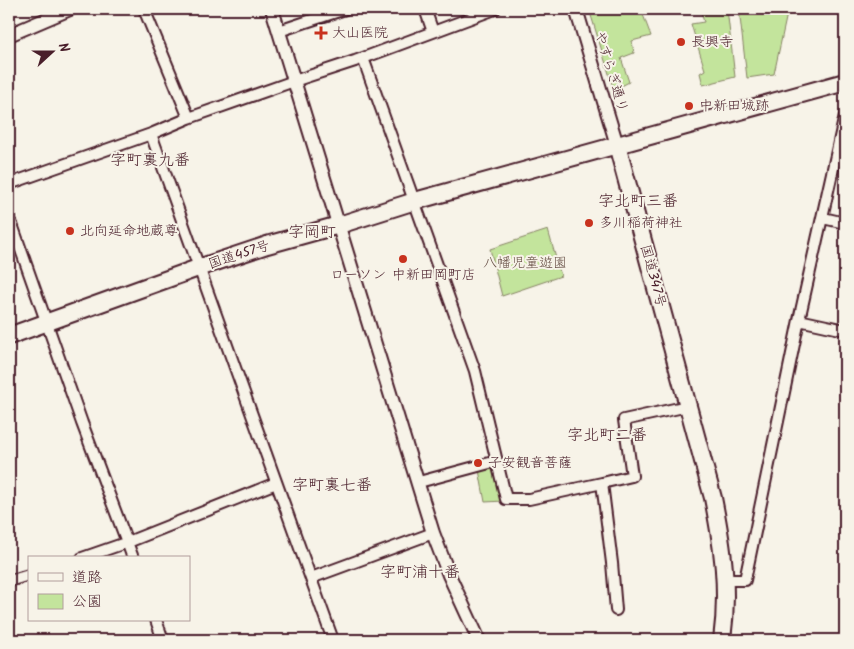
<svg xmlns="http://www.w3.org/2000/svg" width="854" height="649" viewBox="0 0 854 649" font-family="Kalam,'Klee One',sans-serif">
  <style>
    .green { fill: #c3e49c; stroke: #868264 }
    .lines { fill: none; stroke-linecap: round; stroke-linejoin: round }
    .minor-casing { stroke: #4a1f2b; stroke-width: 14 }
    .tertiary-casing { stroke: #4a1f2b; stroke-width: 16 }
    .trunk-casing { stroke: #4a1f2b; stroke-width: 20 }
    .minor { stroke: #f7f3e8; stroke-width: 10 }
    .tertiary { stroke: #f7f3e8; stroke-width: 12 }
    .trunk { stroke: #f7f3e8; stroke-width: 16 }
    .poi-dot { fill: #c8321e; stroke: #f7f3e8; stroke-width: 2 }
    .labels { text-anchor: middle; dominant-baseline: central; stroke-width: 4; stroke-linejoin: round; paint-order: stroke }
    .poi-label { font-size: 14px; fill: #4a1f2b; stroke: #f7f3e8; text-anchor: start }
    .street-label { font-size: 14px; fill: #4a1f2b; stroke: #f7f3e8 }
    .park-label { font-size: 14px; fill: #685047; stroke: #f7f3e8 }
    .quarter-label { font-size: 16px; fill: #4a1f2b; stroke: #f7f3e8 }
  </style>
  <rect width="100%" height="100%" fill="#f7f3e8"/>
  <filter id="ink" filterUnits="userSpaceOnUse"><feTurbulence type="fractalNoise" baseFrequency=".02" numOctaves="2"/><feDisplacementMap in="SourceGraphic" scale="10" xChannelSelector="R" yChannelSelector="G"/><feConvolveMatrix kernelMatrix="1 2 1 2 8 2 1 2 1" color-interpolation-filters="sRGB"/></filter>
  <g filter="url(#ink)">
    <path class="green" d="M589,9H658L642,12L651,36L632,41L634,53L621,58L629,82L614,90Z
      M700,9H727L735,77L703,85L700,73L705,70L691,24L704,22Z
      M739,9H788L774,74L747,78Z
      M548,230L561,276L502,296L490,249Z
      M496,465L504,501L485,502L479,470Z"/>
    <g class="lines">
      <defs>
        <path id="minor" d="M144,9L189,118
          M425,9L433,32
          M279,31L345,9
          M363,58L475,371L506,499H529L602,483L612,563L616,610
          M151,134L333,640
          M9,184L151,134L189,118L294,81L355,61L495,9
          M9,216L82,423L133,558
          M823,218L845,223
          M799,320L845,330
          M419,482L497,461
          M602,483L632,476L624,420L688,406
          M82,558L128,542L276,483
          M311,578L433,533
          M726,580H745L799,320L845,115
          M9,581L29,575
          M156,620L163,640"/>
        <path id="tertiary" d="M272,9L433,533L449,575L479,640
          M576,9L617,145
          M9,35L70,9"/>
        <path id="trunk" d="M617,145L713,498C723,548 729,589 722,640
          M9,336L198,268L267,245L339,225L415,201L845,82"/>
      </defs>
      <use href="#minor" class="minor-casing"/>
      <use href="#tertiary" class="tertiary-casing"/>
      <use href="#trunk" class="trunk-casing"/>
      <use href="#minor" class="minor"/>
      <use href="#tertiary" class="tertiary"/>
      <use href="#trunk" class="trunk"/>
    </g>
  </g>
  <g class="poi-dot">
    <path d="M318.5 25.5h5v5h5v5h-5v5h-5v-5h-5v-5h5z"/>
    <circle cx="681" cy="42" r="5"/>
    <circle cx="689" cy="106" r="5"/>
    <circle cx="589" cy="223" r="5"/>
    <circle cx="70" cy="231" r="5"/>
    <circle cx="403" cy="259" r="5"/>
    <circle cx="478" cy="463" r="5"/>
  </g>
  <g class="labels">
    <g class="poi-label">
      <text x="332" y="33">大山医院</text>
      <text x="691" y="42">長興寺</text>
      <text x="699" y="106">中新田城跡</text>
      <text x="599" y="223">多川稲荷神社</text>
      <text x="80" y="231">北向延命地蔵尊</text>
      <text x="403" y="275" text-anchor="middle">ローソン 中新田岡町店</text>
      <text x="488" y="463">子安観音菩薩</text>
    </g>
    <g class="street-label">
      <text transform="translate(611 72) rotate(73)">やすらぎ通り</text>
      <text transform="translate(239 255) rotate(-18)">国道457号</text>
      <text transform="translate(653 276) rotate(75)">国道347号</text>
    </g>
    <g class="park-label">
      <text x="525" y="263">八幡児童遊園</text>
    </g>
    <g class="quarter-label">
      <text x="150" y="160">字町裏九番</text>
      <text x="638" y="201">字北町三番</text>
      <text x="312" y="232">字岡町</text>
      <text x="607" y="435">字北町二番</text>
      <text x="332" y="485">字町裏七番</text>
      <text x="420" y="572">字町浦十番</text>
    </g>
  </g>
  <rect width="854" height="649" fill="none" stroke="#f7f3e8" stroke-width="30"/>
  <rect x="15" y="15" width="824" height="619" fill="none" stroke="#4a1f2b" stroke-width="2" filter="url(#ink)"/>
  <rect x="28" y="556" width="162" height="65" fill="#f7f3e8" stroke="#b29e9c"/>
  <rect x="38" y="573" width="25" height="8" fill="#f7f3e8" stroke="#b29e9c"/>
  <text x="72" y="582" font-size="15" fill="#4a1f2b">道路</text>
  <rect x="38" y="594" width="25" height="15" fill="#c3e49c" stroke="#b29e9c"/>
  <text x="72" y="606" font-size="15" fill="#4a1f2b">公園</text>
  <g transform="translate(52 52) rotate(69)" stroke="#f7f3e8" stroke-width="4" paint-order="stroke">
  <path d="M0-4L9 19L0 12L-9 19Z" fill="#4a1f2b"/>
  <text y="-8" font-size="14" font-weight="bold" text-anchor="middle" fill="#4a1f2b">N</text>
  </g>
</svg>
